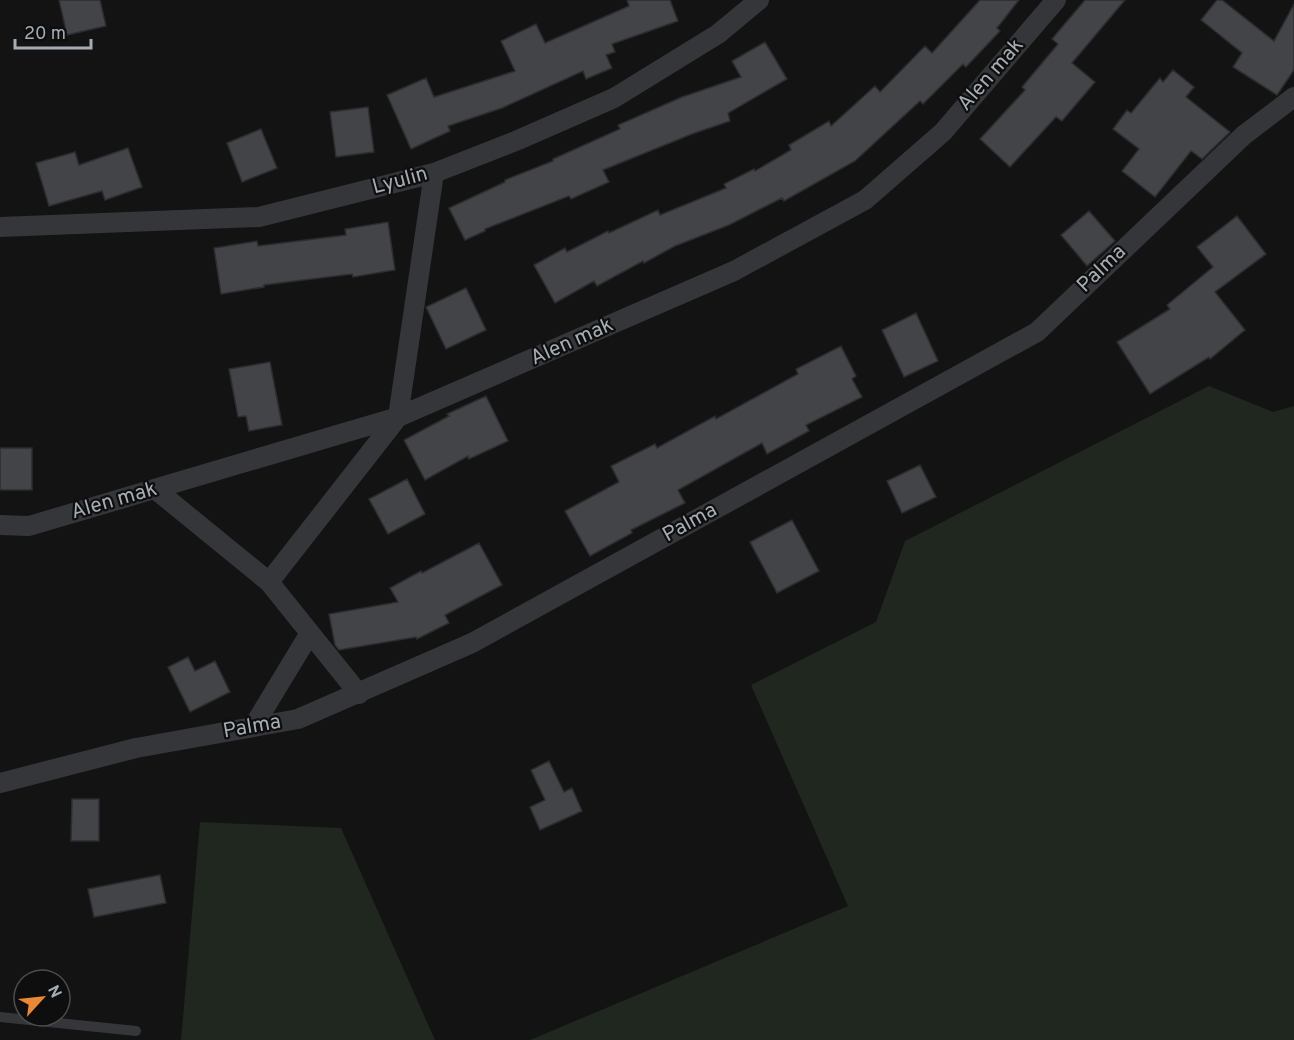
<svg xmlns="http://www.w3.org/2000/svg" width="1294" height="1040" viewBox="0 0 1294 1040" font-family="Overpass,sans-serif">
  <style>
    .green { fill: #1f271f }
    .building { fill: #424447; stroke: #2d2d30; stroke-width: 1.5 }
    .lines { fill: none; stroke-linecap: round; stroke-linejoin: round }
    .service { stroke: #343639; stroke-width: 10 }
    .minor { stroke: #343639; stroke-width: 20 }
    .labels { text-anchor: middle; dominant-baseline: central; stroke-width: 4.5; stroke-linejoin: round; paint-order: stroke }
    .street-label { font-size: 21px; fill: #a5adb4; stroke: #0e0e0f }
  </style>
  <rect width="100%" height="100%" fill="#131314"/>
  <path class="green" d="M1209,386L1273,412L1294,406V1040H530L848,906L751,685L876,622L905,541Z
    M200,822L341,828L435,1040H181Z"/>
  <path class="building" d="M59,0H100L106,26L67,35Z
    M627,0H670L678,21L612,44L615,52L606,55L612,68L586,79L583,71L502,108L448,126L450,131L411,149L387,95L426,78L434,97L515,71L501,41L536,24L545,43L629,6Z
    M980,0H1019L997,28L1000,31L966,67L963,64L923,104L920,101L855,161L784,201L782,198L729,225L675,246L644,263L643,261L597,286L594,281L555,303L534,265L565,248L567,252L608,231L609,233L658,210L660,215L726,188L724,184L754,169L755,171L791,150L789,145L829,121L831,126L875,86L880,92L925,46L932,53Z
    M1085,0H1125L1072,63L1095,82L1062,121L1056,117L1010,167L980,139L1025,90L1022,87L1058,44L1052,39Z
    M1217,0H1222L1274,41L1294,4V70L1277,95L1233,67L1242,53L1201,20Z
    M765,42L787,79L728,113L730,121L692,134L603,170L609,182L571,199L569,196L485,229V231L465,240L449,208L505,182V180L553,161V159L620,129L618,125L682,97L741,77L732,61Z
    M1173,70L1194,87L1186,97L1230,132L1202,159L1191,151L1155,197L1122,171L1139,149L1113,129L1127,110L1131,113L1160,78L1163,82Z
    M368,107L374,152L336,157L330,112Z
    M261,129L277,168L242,182L227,143Z
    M128,148L142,187L105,200L102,191L49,206L36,163L75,152L79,165Z
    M1089,211L1115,241L1087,266L1061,235Z
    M1237,216L1266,254L1215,292L1245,330L1210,359L1209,357L1150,394L1117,342L1170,309L1167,305L1213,267L1197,247Z
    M388,222L395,270L353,277L352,274L264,285V287L221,294L214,248L257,241L258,246L346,235L345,229Z
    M466,288L486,330L446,349L426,307Z
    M916,313L938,361L904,377L882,330Z
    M841,346L856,376L852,379L862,397L806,425L809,431L767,454L762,443L678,490L685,503L631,530L632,533L590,556L565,511L619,482L611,466L655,444L657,448L715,416L716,419L798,374L796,369Z
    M270,362L282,425L249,431L246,416L238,417L229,369Z
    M486,396L508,441L469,459L468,456L425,480L404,440L449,416L447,414Z
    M0,448H32V490H0Z
    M920,465L936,497L902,513L887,481Z
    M407,479L425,514L388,534L369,499Z
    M792,520L819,571L777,593L750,542Z
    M479,543L502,585L445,615L449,623L417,639L416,637L339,650L335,645L329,614L398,602L390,588L421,571L422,573Z
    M188,657L195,671L215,661L230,692L190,712L168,667Z
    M549,761L564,792L572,788L582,811L540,830L530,807L545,800L531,770Z
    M72,799H99V841H71Z
    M160,875L166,903L94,917L88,889Z"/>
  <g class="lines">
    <path class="service" d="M0,1017L136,1031"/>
    <path class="minor" d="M0,227L259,217L434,173L518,140L614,98L718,34L759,0
      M155,489L269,582L359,694
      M0,525L29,526L398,417L734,271L865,200L943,132L1056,0
      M269,582L398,417L434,173
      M253,727L310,633
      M0,783L136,748L298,719L472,643L1037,332L1244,135L1294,97"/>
  </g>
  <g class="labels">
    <g class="street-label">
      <text transform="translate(991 75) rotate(-49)">Alen mak</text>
      <text transform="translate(400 181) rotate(-15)">Lyulin</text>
      <text transform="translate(1102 269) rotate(-44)">Palma</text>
      <text transform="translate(572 342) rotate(-24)">Alen mak</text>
      <text transform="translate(114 501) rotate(-16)">Alen mak</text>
      <text transform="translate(690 523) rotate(-29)">Palma</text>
      <text transform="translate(252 727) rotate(-10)">Palma</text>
    </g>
  </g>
  <g transform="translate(42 998) rotate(63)"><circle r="28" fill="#0e0e0f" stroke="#4a4e51" stroke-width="1.5"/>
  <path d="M0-4.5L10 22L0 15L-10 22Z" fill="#e98836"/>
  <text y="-9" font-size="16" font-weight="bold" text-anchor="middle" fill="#a5adb4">N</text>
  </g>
  <path d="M15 39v9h76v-9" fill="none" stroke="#a5adb4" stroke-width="3"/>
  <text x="24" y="39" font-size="18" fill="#a5adb4" stroke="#0e0e0f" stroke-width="4.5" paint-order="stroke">20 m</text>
</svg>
